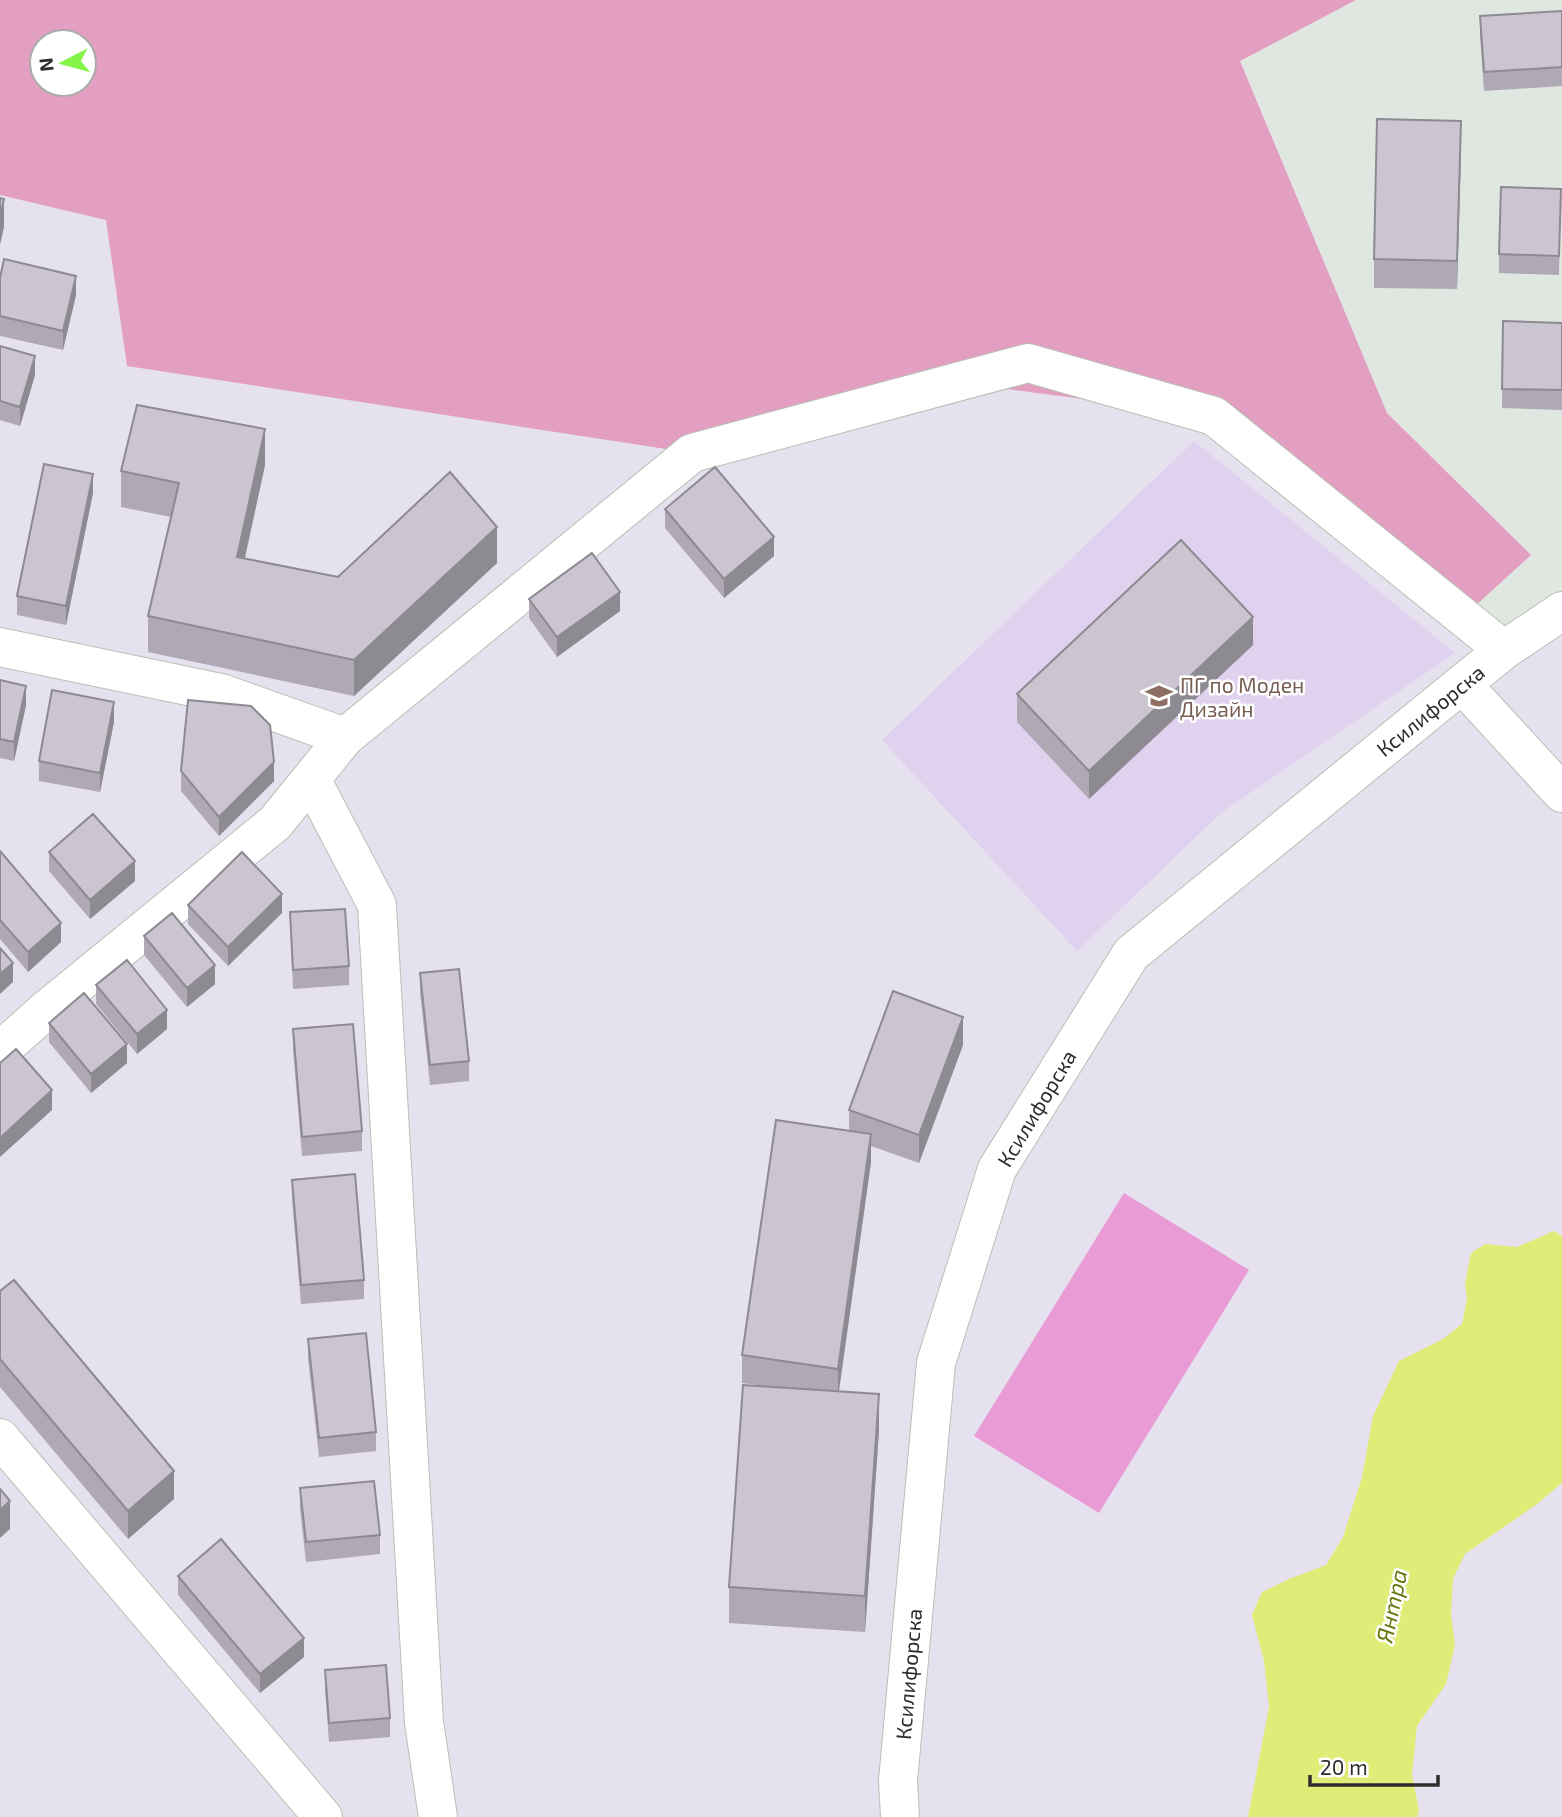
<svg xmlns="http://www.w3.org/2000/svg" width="1562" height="1817" viewBox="0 0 1562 1817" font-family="'Exo 2',sans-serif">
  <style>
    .industrial { fill: #e0e7e1 }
    .education { fill: #e0d1ef }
    .green { fill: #e39fc1; fill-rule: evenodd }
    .pitch { fill: #e99bd5 }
    .water { fill: #e0ec78 }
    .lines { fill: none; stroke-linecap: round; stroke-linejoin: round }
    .street-casing { stroke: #b8c0b4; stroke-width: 40 }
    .secondary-casing { stroke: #b8c0b4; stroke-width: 40 }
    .street { stroke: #fff; stroke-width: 38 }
    .secondary { stroke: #fff; stroke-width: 38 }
    .wall { fill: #aea9b4 }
    .shaded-wall { fill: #8d8a92 }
    .building { fill: #cac5d1; stroke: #8d8a92; stroke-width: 2 }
    .labels { text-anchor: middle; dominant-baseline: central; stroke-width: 5; stroke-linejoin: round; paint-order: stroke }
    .education-label { font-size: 21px; fill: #785e54; stroke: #fff; text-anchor: start }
    .street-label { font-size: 21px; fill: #2d2d2d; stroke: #fff }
    .water-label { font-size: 23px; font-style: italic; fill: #677a12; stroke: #fff }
  </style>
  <rect width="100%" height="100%" fill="#e6e1ee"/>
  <path class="industrial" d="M1356,0H1562V611L1504,650L1463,617L1531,555L1387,413L1240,60Z"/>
  <path class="education" d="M1194,441L1455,653L1222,812L1077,951L882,740Z"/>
  <path class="green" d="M0,0H1356L1240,61L1387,413L1531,555L1463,617L1214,416L1007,389L692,453L127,366L106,220L0,195ZM42,42H84V84H42Z"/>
  <path class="pitch" d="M1124,1193L1249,1270L1099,1513L974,1436Z"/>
  <path class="water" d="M1554,1231L1562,1236V1483L1537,1504L1465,1554L1453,1579L1451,1614L1455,1645L1446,1684L1417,1726L1412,1775L1419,1810L1417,1817H1248L1269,1707L1264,1661L1252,1615L1262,1592L1289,1579L1326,1565L1343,1537L1362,1477L1373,1416L1399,1361L1443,1339L1462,1324L1467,1299L1465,1283L1471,1253L1485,1244L1517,1247Z"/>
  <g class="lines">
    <defs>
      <path id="street" d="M0,647L221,693L345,737
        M1462,684L1504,650L1562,611
        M311,779L377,905L424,1722L438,1817
        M0,1051L46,1010L275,823L345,737L692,453L1028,363L1214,416L1504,650
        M0,1438L323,1817"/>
      <path id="secondary" d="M900,1817L898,1781L936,1363L997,1169L1131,954L1462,684L1562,793"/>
    </defs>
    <use href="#street" class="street-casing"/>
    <use href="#secondary" class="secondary-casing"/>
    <use href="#street" class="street"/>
    <use href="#secondary" class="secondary"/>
  </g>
  <path class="wall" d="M1562,11V86L1484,91L1480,35V16Z
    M1461,149L1457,289L1374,288V259Z
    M1561,189L1559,275L1499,273V254Z
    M0,278L76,295L63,350L0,336Z
    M1503,321L1562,323V410L1502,408Z
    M0,346L35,375L20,426L0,420Z
    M265,465L245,558L338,577L497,563L354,696L148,652V616L171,517L121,507V471Z
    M93,493L66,625L17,615V596Z
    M665,509L774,556L724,598L665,528Z
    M529,599L620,611L557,657L529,618Z
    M1253,645L1089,799L1017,722V694Z
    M0,680L26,705L14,761L0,758Z
    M114,722L100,792L39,781V761Z
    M181,771L274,781L219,836L181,791Z
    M0,851L61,942L28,972L0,939Z
    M49,852L135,881L90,919L49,871Z
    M188,905L282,913L228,966L188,924Z
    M290,912L349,966V985L293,989Z
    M144,936L215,984L187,1007L144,955Z
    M420,973L469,1061V1081L430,1085L420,992Z
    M96,985L167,1029L137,1054L96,1004Z
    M49,1023L127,1063L91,1093L49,1042Z
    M293,1029L362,1131V1151L302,1156L293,1049Z
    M963,1045L919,1163L871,1146V1162L839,1391L879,1430L865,1632L729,1623V1587L756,1385L742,1383V1355L849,1131V1110Z
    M292,1180L364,1280V1299L301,1304L292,1199Z
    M0,1291L174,1499L128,1539L0,1387Z
    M308,1339L376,1432V1451L319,1457L308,1358Z
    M300,1488L380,1535V1554L306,1562L300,1508Z
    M178,1576L304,1657L260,1693L178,1595Z
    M325,1670L390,1718V1737L329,1742L325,1690Z"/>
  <path class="shaded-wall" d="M1461,121V149L1457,289V261Z
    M4,199V227L0,245V217Z
    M76,276V295L63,350V331Z
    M35,356V375L20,426V407Z
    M265,429V465L237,593V557Z
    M93,474V493L66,625V606Z
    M497,527V563L354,696V660Z
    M774,537V556L724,598V579Z
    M620,592V611L557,657V637Z
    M1253,617V645L1089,799V771Z
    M26,686V705L14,761V742Z
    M114,702V722L100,792V773Z
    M274,762V781L219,836V817Z
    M135,861V881L90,919V900Z
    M282,894V913L228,966V947Z
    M61,923V942L28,972V952Z
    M13,963V982L0,994V974Z
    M215,965V984L187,1007V988Z
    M167,1010V1029L137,1054V1034Z
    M963,1017V1045L919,1163V1135Z
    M127,1044V1063L91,1093V1074Z
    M52,1090V1110L0,1157V1138Z
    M871,1134V1162L838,1397V1369Z
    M879,1394V1430L865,1632V1596Z
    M174,1471V1499L128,1539V1511Z
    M10,1501V1529L0,1538V1510Z
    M304,1638V1657L260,1693V1674Z"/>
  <path class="building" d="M1562,11V67L1484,72L1480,16Z
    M1377,119L1461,121L1457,261L1374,259Z
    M1501,187L1561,189L1559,256L1499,254Z
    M0,198L4,199L0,217Z
    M4,259L76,276L63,331L0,316V278Z
    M1503,321L1562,323V390L1502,389Z
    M0,346L35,356L20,407L0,401Z
    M137,405L265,429L237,557L338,577L450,472L497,527L354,660L148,616L179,483L121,471Z
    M44,464L93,474L66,606L17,596Z
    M715,467L774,537L724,579L665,509Z
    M1181,540L1253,617L1089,771L1017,694Z
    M592,553L620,592L557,637L529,599Z
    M0,680L26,686L14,742L0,739Z
    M52,690L114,702L100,773L39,761Z
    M188,700L251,706L270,725L274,762L219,817L181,771Z
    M93,814L135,861L90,900L49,852Z
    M0,851L61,923L28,952L0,920Z
    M242,852L282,894L228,947L188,905Z
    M345,909L349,966L293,970L290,912Z
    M172,913L215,965L187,988L144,936Z
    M0,948L13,963L0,974Z
    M127,960L167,1010L137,1034L96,985Z
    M459,969L469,1061L430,1065L420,973Z
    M893,991L963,1017L919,1135L849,1110Z
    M84,993L127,1044L91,1074L49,1023Z
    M353,1024L362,1131L302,1137L293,1029Z
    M16,1049L52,1090L0,1138V1063Z
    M776,1120L871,1134L838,1369L742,1355Z
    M355,1174L364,1280L301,1285L292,1180Z
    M14,1280L174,1471L128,1511L0,1359V1291Z
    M366,1333L376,1432L319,1438L308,1339Z
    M743,1385L879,1394L865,1596L729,1587Z
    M374,1481L380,1535L306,1542L300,1488Z
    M0,1489L10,1501L0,1510Z
    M221,1539L304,1638L260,1674L178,1576Z
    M386,1665L390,1718L329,1723L325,1670Z"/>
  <defs>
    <symbol id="school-bare" viewBox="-9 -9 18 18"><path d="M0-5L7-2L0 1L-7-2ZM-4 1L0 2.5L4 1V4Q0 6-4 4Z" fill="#8d6e63" stroke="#fff" stroke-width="2.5" paint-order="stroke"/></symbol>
  </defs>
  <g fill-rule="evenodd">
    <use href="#school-bare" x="1140" y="677" width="38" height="38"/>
  </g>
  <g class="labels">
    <g class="education-label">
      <text x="1180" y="684">ПГ по Моден<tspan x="1180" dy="24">Дизайн</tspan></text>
    </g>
    <g class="street-label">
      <text transform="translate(1430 710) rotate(-39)">Ксилифорска</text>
      <text transform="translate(1036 1108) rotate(-59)">Ксилифорска</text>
      <text transform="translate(908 1674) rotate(-85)">Ксилифорска</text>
    </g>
    <g class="water-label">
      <text transform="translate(1391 1606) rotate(-78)">Янтра</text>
    </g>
  </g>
  <g transform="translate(63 63) rotate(264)"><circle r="33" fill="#ffffff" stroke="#ababab" stroke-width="2"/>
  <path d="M0-5L12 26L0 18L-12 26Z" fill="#84f546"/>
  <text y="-10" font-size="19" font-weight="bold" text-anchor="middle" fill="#2d2d2d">N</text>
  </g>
  <path d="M1310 1775v10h128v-10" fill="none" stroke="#2d2d2d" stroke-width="3.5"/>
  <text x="1320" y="1775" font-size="21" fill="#2d2d2d" stroke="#ffffff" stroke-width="5" paint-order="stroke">20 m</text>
</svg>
